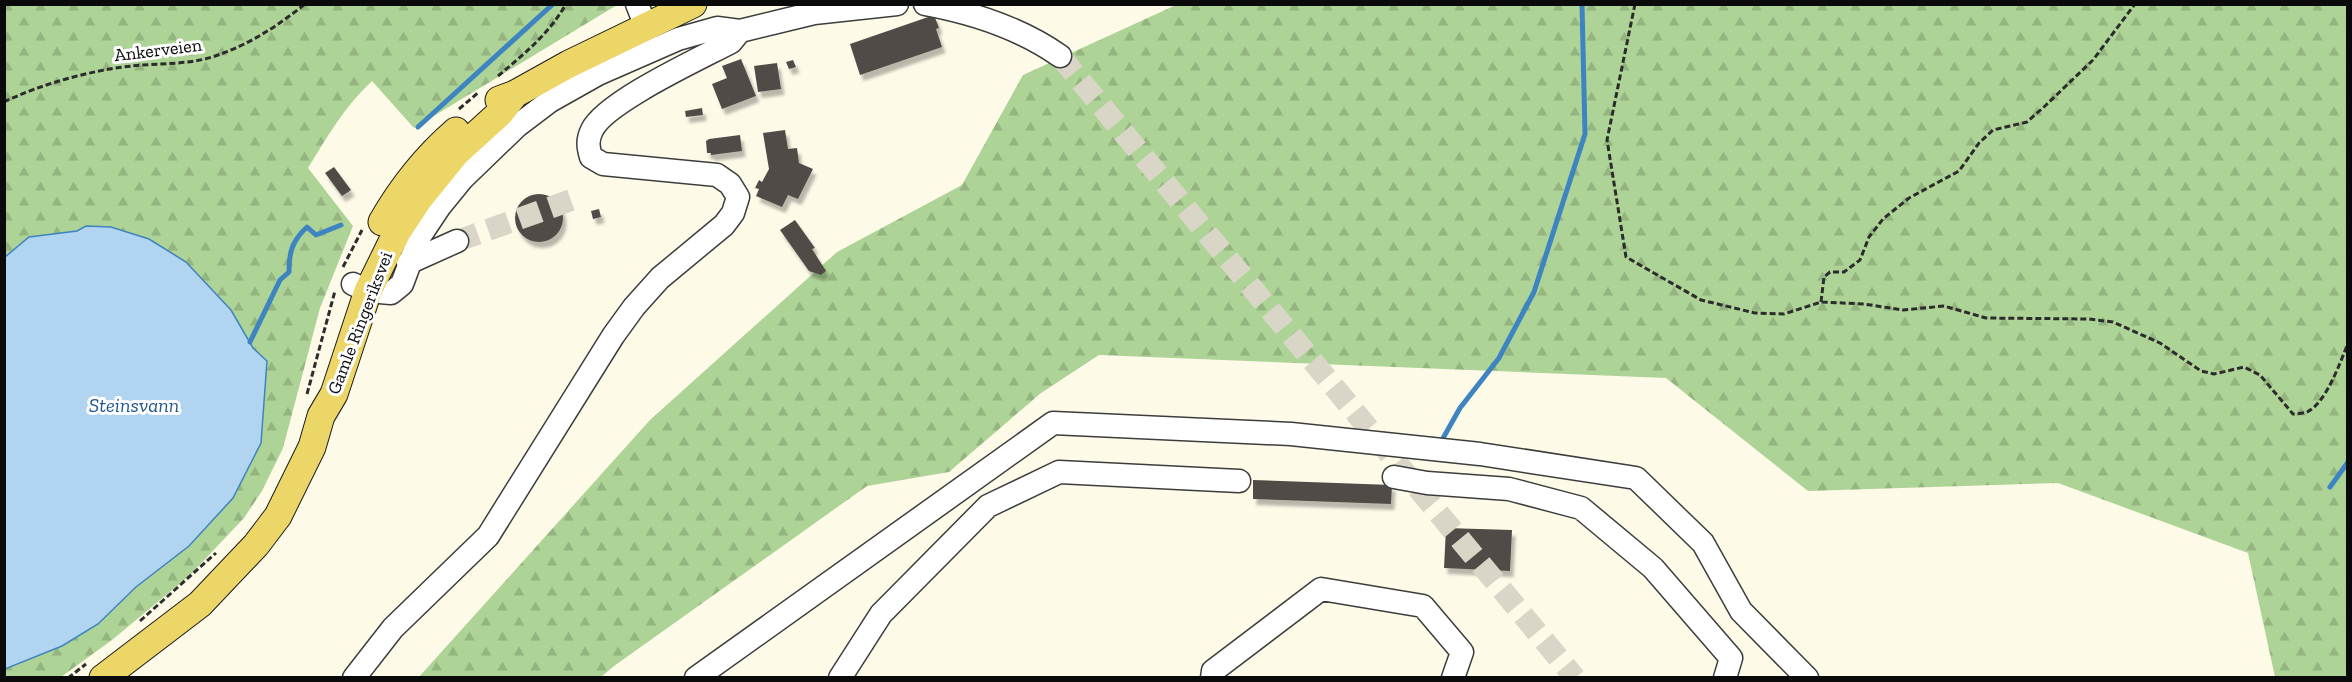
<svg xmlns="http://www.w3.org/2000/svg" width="2352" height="682" viewBox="0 0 2352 682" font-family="'Zilla Slab',serif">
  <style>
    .forest { fill: url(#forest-firs) }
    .water { fill: #b1d4f0; stroke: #3e84c1; stroke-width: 1.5 }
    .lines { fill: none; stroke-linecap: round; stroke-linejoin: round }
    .stream { stroke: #3e84c1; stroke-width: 5 }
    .building { fill: #514c47; filter: url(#shadow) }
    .minor-tunnel { stroke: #d9d6c7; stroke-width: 22; stroke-dasharray: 22 11; stroke-linecap: butt }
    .minor-casing { stroke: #3d3d3d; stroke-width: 25 }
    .major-casing { stroke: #1b1b1b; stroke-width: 29 }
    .path { stroke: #2c2c2c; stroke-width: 3; stroke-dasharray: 6 3; stroke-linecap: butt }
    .minor { stroke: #fff; stroke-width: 22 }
    .major { stroke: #edd668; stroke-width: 27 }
    .labels { text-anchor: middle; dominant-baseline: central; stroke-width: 6; stroke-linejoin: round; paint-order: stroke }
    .street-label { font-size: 18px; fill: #0a0a0a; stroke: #fff }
    .water-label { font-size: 20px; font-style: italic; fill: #1f5790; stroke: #fff }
  </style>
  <defs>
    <pattern id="forest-firs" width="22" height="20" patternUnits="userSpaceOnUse" patternTransform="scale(1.5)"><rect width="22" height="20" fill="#aed396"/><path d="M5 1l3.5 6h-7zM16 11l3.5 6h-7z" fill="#94b480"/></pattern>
    <filter id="shadow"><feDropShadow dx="3.5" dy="6" stdDeviation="1.5" flood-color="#0004"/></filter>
  </defs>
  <rect width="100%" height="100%" fill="#fdfae8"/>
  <path class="forest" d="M5,5H617L414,128L372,81C345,106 327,137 308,168L353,226L320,308L283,448L262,491L244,518L190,575L112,640L61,677H5V669L62,646L98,624L136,587L189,546L233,498L261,443L267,361L253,348L86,226L77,231L29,237L5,257Z
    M1176,5H2347V677H2275L2248,553L2058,483L1808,491L1666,378L1099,355L1041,393L949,472L867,486L614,666L601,677L418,678L650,420L837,252L962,185L1023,75Z"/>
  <path class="water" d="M86,226L111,227L149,239L186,262L231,310L253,348L267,361L261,443L233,498L189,546L136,587L98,624L62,646L5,669V257L29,237L77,231Z"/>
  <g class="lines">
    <path class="stream" d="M418,127L553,4
      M250,342L280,280L289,272C289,252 292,241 307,227L316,235L341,225
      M1442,440L1460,408L1499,358L1534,292L1585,134L1582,4
      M2330,487L2348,462"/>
  </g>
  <path class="building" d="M934,15L939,28L936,29L942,47L860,75L850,44Z
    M741,59L756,96L722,109L712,84L727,78L722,66Z
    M793,60L796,67L789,69L786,62Z
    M777,63L781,89L758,92L754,66Z
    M702,108L703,115L686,117L685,111Z
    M785,130L788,149L797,148L799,163L813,169L798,199L788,195L782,207L756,196L759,189L755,188L759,180L762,182L769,169L763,133Z
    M740,135L742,151L711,155V153H707L706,141L709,139Z
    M334,167L351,190L342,196L325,173Z
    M515 218a24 24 0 1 1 48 0a24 24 0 1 1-48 0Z
    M599,209L601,217L593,219L591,211Z
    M795,220L815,248L812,249L826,271L821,275L809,271L780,230Z
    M1253,480L1392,485L1391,504L1253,499Z
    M1446,528L1512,530L1510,571L1444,568Z"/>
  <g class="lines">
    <path class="minor-tunnel" d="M1060,56L1575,678
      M457,241L577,198"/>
    <defs>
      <path id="minor" d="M637,4L646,27
        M925,4C974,13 1020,28 1060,56
        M740,31L814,13L897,4
        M408,263L457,241
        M353,284L368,291L391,293L402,284L420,236L440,206L462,179L517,126L550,101L598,74L678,39L717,28L740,31L731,42C701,58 605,102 592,130C587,140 588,147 591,157L603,164L717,175L730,184L738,197L733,213L724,225L660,278L634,307L613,336L488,536L393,628L354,678
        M1394,477L1427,483L1509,489L1581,508L1653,568L1731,658L1725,678
        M696,678L1053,423L1291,434L1480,454L1636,478L1703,543L1741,611L1807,678
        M840,678L881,614L988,506L1059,472L1239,481
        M1212,678L1213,671L1321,589L1423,606L1462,652L1453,678"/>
      <path id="major" d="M499,100L515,94L569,64L693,4
        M382,222C402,187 426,157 456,131
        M103,678L200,604L256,545L278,516L312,447L321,416L334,394L368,291L397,232L418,200L456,153L500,113L515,94"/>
    </defs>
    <use href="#minor" class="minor-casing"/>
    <use href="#major" class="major-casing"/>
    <path class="path" d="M1635,4L1607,140L1626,257L1701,300L1755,313L1784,314L1821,302L1864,304L1903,310L1944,306L1986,318L2089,319L2113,322L2160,343L2201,371L2214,374L2244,367L2260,375L2293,414C2297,414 2303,413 2307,412C2326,403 2340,363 2348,343
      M498,76C524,54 549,34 566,4
      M4,102C41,84 92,70 132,66C160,63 192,65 218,55C250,44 279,25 305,4
      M459,109L479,92
      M343,267L362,230
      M1821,302L1824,277L1830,272H1844L1860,260L1869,237L1883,219L1909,198L1959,171L1979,143L1993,130L2027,122L2045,106L2093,60L2135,4
      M307,394L335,291
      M140,621L216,553
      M68,678L86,664"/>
    <use href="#minor" class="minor"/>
    <use href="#major" class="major"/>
  </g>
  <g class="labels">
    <g class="street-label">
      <text transform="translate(158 50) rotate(-7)">Ankerveien</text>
      <text transform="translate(360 323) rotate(-69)">Gamle Ringeriksvei</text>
    </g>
    <g class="water-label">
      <text x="134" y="405">Steinsvann</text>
    </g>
  </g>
  <rect width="2352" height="682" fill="none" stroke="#0a0a0a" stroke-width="12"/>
</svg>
